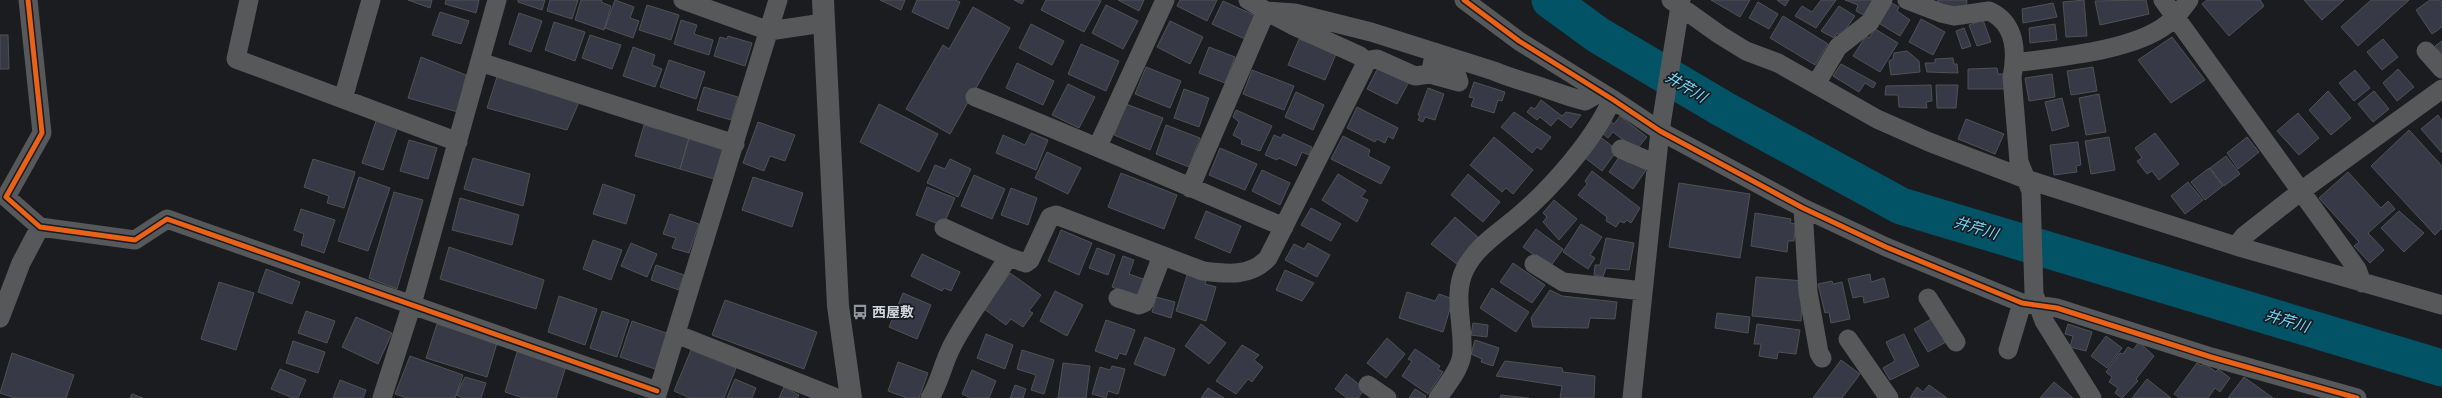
<svg xmlns="http://www.w3.org/2000/svg" width="2442" height="398" viewBox="0 0 2442 398" font-family="'Fira Sans','Noto Sans JP',sans-serif">
  <style>
    .lines { fill: none; stroke-linecap: round; stroke-linejoin: round }
    .river { stroke: #025366; stroke-width: 37 }
    .building { fill: #383946; stroke: #505154 }
    .minor { stroke: #56585a; stroke-width: 19 }
    .tertiary { stroke: #56585a; stroke-width: 22 }
    .cycleway-casing { stroke: #171b22; stroke-width: 8 }
    .cycleway { stroke: #ea6118; stroke-width: 5 }
    .labels { text-anchor: middle; dominant-baseline: central; stroke-width: 3.5; stroke-linejoin: round; paint-order: stroke }
    .poi-label { font-size: 14px; font-weight: bold; fill: #d5d8dd; stroke: #171b22; text-anchor: start }
    .water-label { font-size: 15px; font-style: italic; fill: #74d7f7; stroke: #171b22 }
  </style>
  <rect width="100%" height="100%" fill="#1a1c1f"/>
  <g class="lines">
    <path class="river" d="M1550,0L1598,35L1723,109L1901,206L2442,368"/>
  </g>
  <path class="building" d="M408,0H432L430,8Z
    M446,0H479L476,13L445,4Z
    M518,0H545L542,10L518,2Z
    M550,0H578L572,19L547,11Z
    M581,0H602L601,2L611,6L604,30L575,20Z
    M615,0L634,7L630,18L639,21L633,38L605,28Z
    M880,0H905L901,10Z
    M917,0H955L960,2L948,29L912,12Z
    M1014,0H1024L1022,4Z
    M1046,0H1099L1101,1L1084,32L1041,10Z
    M1118,0H1144L1139,11Z
    M1180,0H1217L1207,21L1177,6Z
    M1711,0H1750L1740,17Z
    M1777,0H1789L1785,6Z
    M1821,0H1836L1816,28L1795,16L1802,6L1812,12Z
    M1845,0H1877L1869,18L1856,11L1858,5Z
    M1938,0H1967L1966,10L1937,6Z
    M2084,0L2087,36L2066,37L2063,2Z
    M2146,0L2149,14L2100,25L2095,1Z
    M2207,0H2260L2264,6L2229,36L2202,4Z
    M2304,0H2344L2322,20Z
    M2371,0H2409L2358,46L2341,27Z
    M2430,0H2440L2442,3V27L2432,34L2416,10Z
    M1223,1L1256,16L1245,39L1212,24Z
    M1758,2L1778,14L1769,29L1749,18Z
    M1890,2L1899,7L1897,11L1910,20L1900,36L1877,22Z
    M2053,3L2057,17L2023,23L2022,9Z
    M647,5L679,15L671,40L639,30Z
    M1106,5L1138,21L1123,49L1092,33Z
    M1839,6L1855,16L1841,36L1837,33L1834,38L1821,31Z
    M973,7L1010,28L950,134L906,109L943,45L949,49Z
    M440,12L469,21L461,44L432,35Z
    M519,13L542,21L531,52L509,44Z
    M1783,16L1828,44L1815,65L1770,38Z
    M1921,19L1945,32L1933,55L1909,42Z
    M681,20L697,25L694,34L713,40L709,55L674,44Z
    M1983,20L1991,42L1977,46L1969,25Z
    M1170,21L1203,37L1190,64L1157,47Z
    M554,22L585,32L575,61L545,50Z
    M1031,24L1064,41L1052,65L1019,48Z
    M2055,24L2057,40L2030,43L2029,28Z
    M1964,28L1971,46L1962,49L1956,31Z
    M1875,29L1898,43L1880,72L1853,56L1866,36L1869,38Z
    M0,35H8L9,69H0Z
    M590,35L621,45L612,69L582,58Z
    M728,36L752,43L745,66L714,56L720,37L727,39Z
    M2172,37L2205,80L2171,103L2138,60Z
    M1299,39L1336,54L1325,80L1288,65Z
    M2383,39L2398,57L2382,70L2367,52Z
    M2442,41V55L2435,46Z
    M1081,44L1119,61L1106,91L1068,74Z
    M633,47L655,55L652,65L662,69L655,87L623,76Z
    M1209,47L1235,57L1225,83L1199,73Z
    M1907,51L1919,61L1920,72L1891,75L1889,61L1893,59L1894,53Z
    M421,57L466,75L458,112L408,98Z
    M1953,58L1954,64H1957L1958,73L1927,72L1925,63H1935V59Z
    M669,60L705,72L696,99L660,87Z
    M1017,63L1054,81L1043,105L1006,88Z
    M1841,64L1876,83L1873,88L1865,83L1859,92L1833,76Z
    M1379,66L1409,82L1397,104L1367,89Z
    M1146,67L1181,81L1170,108L1135,94Z
    M2093,67L2097,91L2071,95L2067,71Z
    M1997,68L1998,74H2005L2006,89H1968V69Z
    M2398,69L2414,87L2397,101L2383,83Z
    M1252,70L1294,86L1284,110L1243,94Z
    M2355,70L2370,88L2354,101L2339,83Z
    M2052,74L2055,97L2029,101L2025,78Z
    M497,77L579,102L567,130L487,108Z
    M1474,82L1505,92L1502,101L1498,100L1494,113L1471,106L1474,98L1469,97Z
    M1068,84L1095,97L1079,128L1052,115Z
    M1931,85L1932,101L1926,102L1927,108L1899,107L1898,95H1885L1886,86Z
    M1936,85H1958L1956,108H1937Z
    M704,87L738,97L731,120L697,110Z
    M1428,88L1444,94L1435,120L1425,117L1423,122L1418,120L1420,116L1418,115Z
    M1184,89L1209,98L1199,127L1174,118Z
    M2328,91L2351,118L2331,135L2309,110Z
    M2374,91L2389,109L2373,122L2358,104Z
    M1296,92L1324,105L1313,130L1285,117Z
    M2099,94L2106,132L2086,135L2079,98Z
    M2062,98L2069,126L2052,131L2045,102Z
    M1541,100L1562,116L1566,112L1581,115L1571,128L1558,118L1551,126L1540,117L1537,120L1527,112L1531,107L1535,109Z
    M879,104L938,134L919,172L860,142Z
    M1126,104L1163,118L1150,150L1114,135Z
    M1357,107L1398,128L1393,139L1388,136L1385,143L1377,139L1375,142L1347,128Z
    M1236,110L1272,126L1260,151L1241,144L1242,140L1233,135L1239,122L1233,117Z
    M1514,112L1551,137L1541,150L1537,147L1532,153L1501,127Z
    M2298,113L2319,138L2299,155L2277,131Z
    M2438,115L2442,121V153L2421,129Z
    M1620,116L1647,137L1636,150L1613,132L1608,138L1602,133L1610,121L1614,124Z
    M377,118L398,126L383,170L362,163Z
    M1966,119L2004,134L1995,154L1958,139Z
    M758,122L795,135L785,161L770,156L764,171L743,163Z
    M644,125L689,138L680,169L635,156Z
    M1166,125L1200,138L1189,167L1156,154Z
    M2409,130L2442,166V228L2435,235L2371,166Z
    M1031,133L1048,140L1036,170L996,153L1003,135L1025,145Z
    M2155,133L2179,164L2159,180L2152,171L2147,174L2137,161L2142,158L2135,148Z
    M1283,134L1312,147L1309,155L1302,152L1296,166L1279,158L1277,160L1265,155L1274,135L1281,138Z
    M1343,136L1370,150L1368,156L1390,167L1381,184L1331,159Z
    M1599,136L1612,146L1611,148L1616,152L1602,171L1584,157Z
    M1494,137L1533,170L1513,194L1506,188L1502,192L1470,165Z
    M2109,137L2115,170L2091,174L2085,141Z
    M2247,137L2259,152L2238,169L2227,153Z
    M689,138L723,148L714,179L680,169Z
    M409,140L437,148L428,179L400,171Z
    M2078,142L2081,165L2076,166L2077,172L2054,175L2050,145Z
    M1220,148L1257,164L1245,190L1209,175Z
    M1047,152L1081,168L1068,194L1035,178Z
    M2226,156L2240,174L2224,186L2210,168Z
    M1619,157L1629,163L1631,160L1646,170L1633,189L1609,172Z
    M473,158L530,174L523,206L464,189Z
    M313,159L355,172L344,208L327,203L329,196L304,187Z
    M950,159L971,169L958,197L927,183L935,165L945,169Z
    M2209,168L2223,186L2205,200L2191,182Z
    M1262,170L1290,183L1280,205L1252,191Z
    M1592,171L1640,208L1631,223L1627,220L1624,223L1620,221L1616,227L1606,221L1607,217L1578,195L1587,184L1585,181Z
    M2348,172L2381,208L2388,201L2395,209L2368,233L2384,250L2370,263L2354,246L2359,242L2319,198Z
    M1121,173L1177,195L1164,229L1108,207Z
    M1338,174L1366,191L1361,197L1368,200L1357,222L1322,200Z
    M1468,174L1500,202L1483,222L1451,195Z
    M974,175L1005,189L992,219L961,206Z
    M359,177L390,188L368,251L338,241Z
    M753,177L803,193L792,227L742,210Z
    M2188,182L2203,200L2185,214L2171,196Z
    M1679,183L1750,194L1740,258L1669,247Z
    M603,184L635,195L626,224L593,214Z
    M927,187L955,198L943,226L916,215Z
    M1011,188L1037,198L1028,225L1001,215Z
    M394,192L423,200L397,289L369,278Z
    M460,198L519,215L512,245L452,230Z
    M1554,200L1577,219L1559,240L1543,222L1547,217L1543,213Z
    M1311,208L1341,224L1331,241L1301,225Z
    M301,209L335,220L324,253L301,245L304,234L294,230Z
    M1206,211L1241,226L1230,253L1195,238Z
    M2399,211L2424,233L2404,252L2381,228Z
    M1755,213L1791,219L1790,223L1796,224L1794,241H1788L1787,252L1751,246Z
    M670,214L699,224L689,253L672,248L676,238L663,234Z
    M1455,217L1479,238L1458,265L1431,244Z
    M1581,224L1602,237L1590,255L1595,258L1588,269L1563,252Z
    M1536,229L1563,249L1550,267L1523,247Z
    M1061,230L1092,243L1079,275L1048,261Z
    M1606,238L1634,243L1629,270L1606,268L1603,277L1594,275L1595,265H1600Z
    M593,240L622,250L611,280L583,269Z
    M631,243L657,254L647,277L621,266Z
    M1308,243L1330,255L1317,277L1285,260L1294,244L1304,249Z
    M449,247L544,280L536,309L440,279Z
    M1097,248L1115,255L1108,275L1089,268Z
    M922,254L960,272L951,291L944,288L942,291L911,276Z
    M1123,256L1134,260L1129,274L1146,280L1140,297L1112,287Z
    M1513,263L1545,285L1532,303L1500,282Z
    M656,265L684,275L679,290L651,280Z
    M266,269L300,282L292,304L258,292Z
    M1285,270L1314,283L1302,301L1276,290Z
    M1188,272L1207,278L1205,284L1216,287L1206,321L1176,311Z
    M1010,273L1041,295L1029,311L1033,313L1023,327L1011,319L1006,325L984,309Z
    M1870,274L1871,282L1884,278L1889,297L1864,303L1863,296L1853,298L1848,279Z
    M1756,277L1803,281L1801,321L1752,316Z
    M1832,281L1833,284L1842,282L1850,319L1831,323L1829,312L1825,313L1818,284Z
    M219,282L254,293L236,350L201,339Z
    M1492,288L1529,312L1516,332L1480,308Z
    M1550,290L1562,296L1617,302L1615,319L1590,318L1588,328L1533,327L1531,318Z
    M1055,291L1083,305L1067,336L1040,321Z
    M1407,292L1435,301L1439,294L1453,299L1443,332L1399,318Z
    M903,293L931,305L917,339L889,327Z
    M559,296L597,309L585,345L548,332Z
    M1156,297L1175,302L1171,318L1152,312Z
    M725,300L817,332L804,369L712,335Z
    M306,311L335,321L327,343L298,333Z
    M602,311L629,320L617,357L590,348Z
    M1717,313L1750,317L1748,333L1715,328Z
    M356,317L392,333L378,364L342,347Z
    M1933,318L1948,341L1928,352L1914,329Z
    M1106,320L1135,330L1126,355L1119,353L1117,359L1095,351Z
    M632,321L669,334L658,370L620,357Z
    M1473,323L1488,325L1487,337L1471,335Z
    M437,324L497,343L487,377L426,358Z
    M1201,324L1226,343L1209,364L1185,346Z
    M1757,324L1800,330L1796,354L1778,352L1777,359L1759,356L1761,344H1754Z
    M2068,324L2092,332L2086,351L2070,347L2073,336L2065,334Z
    M986,334L1013,345L1005,369L977,358Z
    M1904,334L1919,366L1890,380L1883,368L1895,361L1886,342Z
    M2106,336L2122,348L2107,368L2091,356Z
    M1145,337L1175,349L1165,376L1134,364Z
    M1387,338L1405,354L1386,378L1367,363Z
    M1475,340L1499,348L1493,366L1481,362L1482,359L1471,354Z
    M293,341L325,352L318,373L286,363Z
    M2139,342L2154,356L2136,379L2138,381L2122,398L2115,393L2118,388L2109,382L2112,377L2106,372L2120,353L2123,354L2128,347L2133,350Z
    M1242,345L1259,355L1254,360L1263,367L1252,382L1248,379L1236,394L1216,381Z
    M518,349L567,363L556,398H523L505,392Z
    M1415,349L1440,366L1438,369L1443,372L1428,394L1402,376L1412,361L1408,359Z
    M691,350L736,368L724,398H690L674,391Z
    M1022,350L1054,360L1044,394L1031,390L1036,375L1017,369Z
    M12,353L74,375L66,398H15L0,393Z
    M410,356L463,375L455,398H407L395,394Z
    M1841,360L1860,374L1842,398H1813Z
    M1505,361L1562,368L1563,372L1595,376L1594,398H1560L1562,386L1496,376Z
    M898,362L928,373L919,398H907L888,391Z
    M1063,363L1090,366L1086,398H1058Z
    M2197,363L2201,366L2204,363L2216,372L2218,369L2230,378L2220,392L2215,388L2208,398H2180L2174,394Z
    M1112,366L1125,369L1118,394L1108,391L1106,398L1092,394L1100,367L1110,370Z
    M280,369L306,380L298,398H293L271,389Z
    M972,370L996,381L989,398H971L962,394Z
    M1346,374L1365,389L1358,398H1347L1335,389Z
    M465,377L486,383L481,398H463L456,395Z
    M2244,377L2273,398H2228Z
    M735,379L756,388L752,398H727Z
    M2147,379L2171,398H2132Z
    M340,380L366,390L363,398H333Z
    M2054,382L2073,398H2040Z
    M1015,385L1026,389L1023,398H1010Z
    M1929,385L1947,398H1910L1917,387L1923,392Z
    M784,387L799,395L797,398H779Z
    M1208,388L1224,398H1201Z
    M1415,389L1426,396L1425,398H1409Z
    M132,394L143,398H130Z
    M1501,395L1529,398H1500Z"/>
  <g class="lines">
    <path class="minor" d="M28,0L42,133L6,197L40,227L135,240L167,219L657,391
      M249,0L236,59L458,142
      M683,0L769,31L823,23
      M1248,0L1266,11L1295,13L1371,32L1494,71C1512,79 1531,83 1550,90C1562,94 1572,98 1585,101L1601,92
      M1464,0L1519,41L1612,99L1660,131L1803,208L1886,247L2022,303L2057,308L2211,357L2357,398
      M1671,0L1720,35L1746,51L1778,63L1877,119L1929,142L2026,179L2236,246L2442,305
      M1907,0L1941,13L1954,16L1989,11C2016,23 2017,52 2012,77L2019,162L2031,191L2034,294L2044,321L2092,398
      M2163,0L2357,269L2362,283
      M2426,51L2442,69
      M1364,61L1377,59L1415,76L1430,74L1459,82L1457,76L1432,65L1435,52
      M480,62L735,144
      M2015,63C2057,57 2132,51 2166,25C2176,18 2182,9 2189,0
      M1816,84L1838,47L1870,22L1883,0
      M975,97C1079,138 1181,184 1284,227
      M343,99L371,0
      M1098,146L1165,0
      M1621,149L1656,164
      M1803,208L1808,292L1819,353L1822,358
      M944,228L1008,257L1026,263L1030,260L1050,217L1056,215L1203,271C1227,274 1251,277 1268,258L1364,67V61L1360,56L1292,25L1266,11L1190,188
      M2236,246L2244,236L2301,191L2442,89
      M1534,264L1563,282L1643,291
      M1118,298L1139,305L1144,303L1162,256
      M1928,298L1956,342
      M0,318L21,263L40,227
      M676,334L837,398
      M1848,339L1889,398
      M2008,350L2022,303
      M1368,385L1387,398
      M382,398L412,304L497,0
      M656,398L778,0
      M930,398C940,382 943,363 952,346C968,315 990,288 1008,257
      M1438,398C1446,385 1461,369 1462,353C1464,326 1452,294 1465,269C1476,247 1498,233 1516,218C1550,190 1595,139 1612,99
      M1632,398L1660,131L1681,0"/>
    <path class="tertiary" d="M823,0L838,306L851,398"/>
    <defs>
      <path id="cycleway" d="M28,0L42,133L6,197L40,227L135,240L167,219L657,391
        M1464,0L1519,41L1612,99L1660,131L1803,208L1886,247L2022,303L2057,308L2211,357L2357,398"/>
    </defs>
    <use href="#cycleway" class="cycleway-casing"/>
    <use href="#cycleway" class="cycleway"/>
  </g>
  <defs>
    <symbol id="bus-bare" viewBox="-9 -9 18 18"><path d="M-5-6H5V4H4V6H2V4H-2V6H-4V4H-5ZM-3.5-4V0h7V-4ZM-3.5 1.2v1.5H-2V1.2ZM2 1.2v1.5H3.5V1.2Z" fill="#94969a" stroke="#171b22" stroke-width="2.5" paint-order="stroke"/></symbol>
  </defs>
  <g fill-rule="evenodd">
    <use href="#bus-bare" x="849" y="301" width="22" height="22"/>
  </g>
  <g class="labels">
    <g class="poi-label">
      <text x="872" y="312">西屋敷</text>
    </g>
    <g class="water-label">
      <text transform="translate(1686 87) rotate(31)">井芹川</text>
      <text transform="translate(1976 228) rotate(17)">井芹川</text>
      <text transform="translate(2287 321) rotate(17)">井芹川</text>
    </g>
  </g>
</svg>
